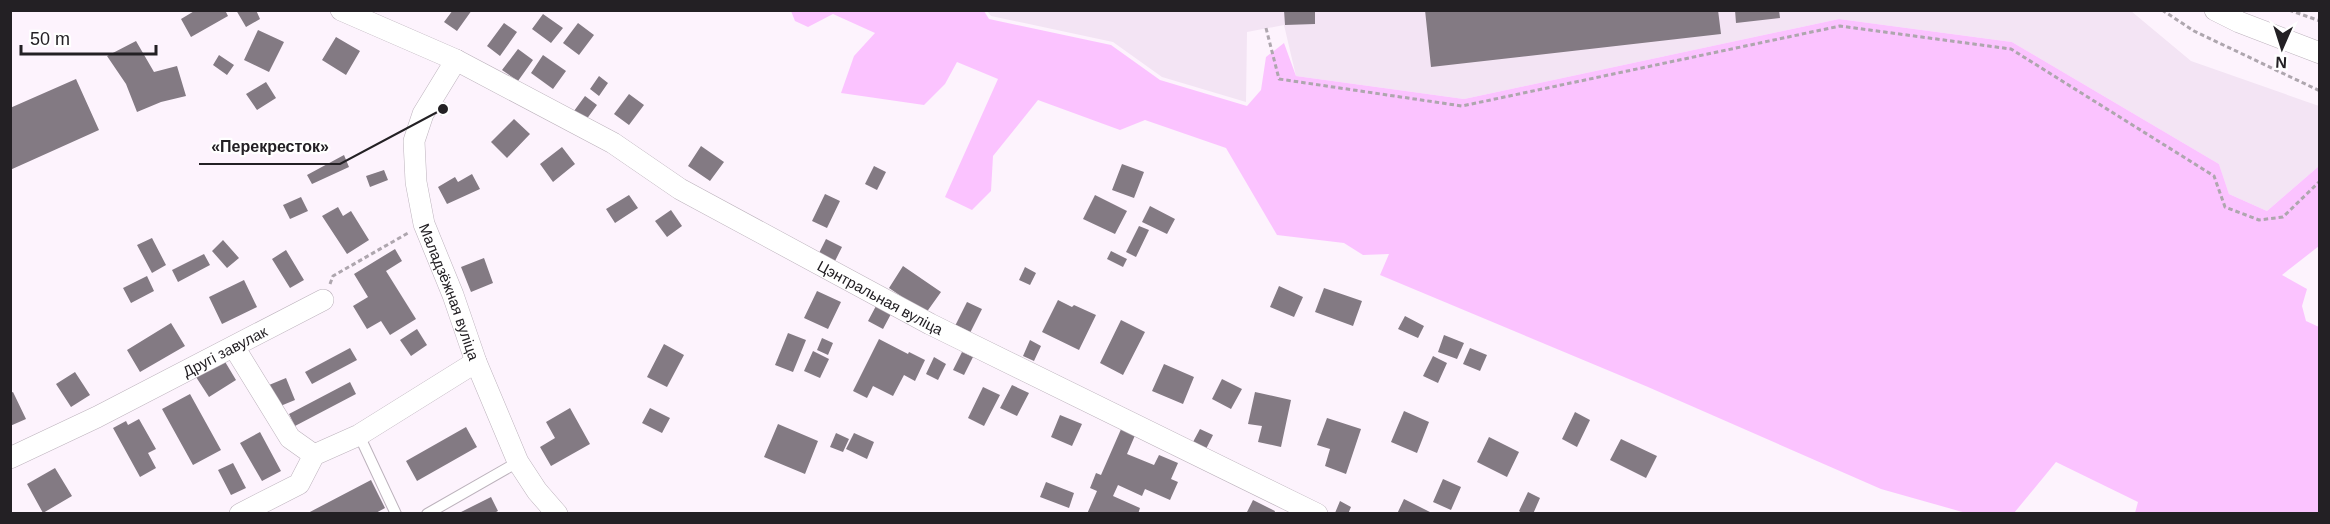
<svg xmlns="http://www.w3.org/2000/svg" width="2330" height="524" viewBox="0 0 2330 524" font-family="Helvetica,sans-serif">
  <style>
    .built { fill: #f3e4f4 }
    .green { fill: #fbc3ff }
    .building { fill: #837a83 }
    .lines { fill: none; stroke-linecap: round; stroke-linejoin: round }
    .service-casing { stroke: #bcb2bc; stroke-width: 12 }
    .minor-casing { stroke: #bcb2bc; stroke-width: 22 }
    .path { stroke: #aea6ae; stroke-width: 3; stroke-dasharray: 4.5 3; stroke-linecap: butt }
    .service { stroke: #fff; stroke-width: 10 }
    .minor { stroke: #fff; stroke-width: 21 }
    .labels { text-anchor: middle; dominant-baseline: central; stroke-width: 4.5; stroke-linejoin: round; paint-order: stroke }
    .street-label { font-size: 15px; fill: #232024; stroke: #fff }
    .leader { fill: none; stroke: #232024; stroke-width: 2 }
    .callout-dot { fill: #232024; stroke: #fff; stroke-width: 2 }
    .callout-label { font-size: 16px; text-anchor: middle; font-weight: bold; fill: #232024; stroke: #fff; stroke-width: 4.5; stroke-linejoin: round; paint-order: stroke }
  </style>
  <rect width="100%" height="100%" fill="#fdf3fd"/>
  <path class="built" d="M987,11H2131L2191,61L2319,106V166L2267,211L2229,194L2219,164L2012,42L1839,19L1464,99L1296,76L1284,25L1247,32L1246,102L1162,77L1113,42L991,16Z"/>
  <path class="green" d="M791,11H984L989,19L1111,45L1160,80L1247,106L1261,90L1266,57L1284,43L1296,76L1464,99L1839,19L2012,42L2219,164L2229,194L2267,211L2319,166V246L2282,275L2307,289L2302,306L2306,321L2319,327V513H2135L2138,502L2056,462L2014,513H1966L1881,489L1648,387L1380,275L1389,254L1363,255L1344,243L1277,235L1226,148L1145,120L1120,130L1038,100L993,156L991,191L972,210L945,197L998,79L957,62L945,84L924,105L841,93L854,56L875,33L833,14L808,27L795,21Z"/>
  <path class="building" d="M196,10H225L228,16L191,37L181,19Z
    M236,10H256L260,19L246,27Z
    M453,10H472L457,31L444,22Z
    M1284,10H1315V24L1285,25Z
    M1425,10H1718L1721,34L1431,67Z
    M1735,10H1779L1780,18L1736,23Z
    M543,14L563,28L551,43L532,29Z
    M504,23L517,32L500,56L487,46Z
    M578,23L594,35L579,55L563,43Z
    M258,30L284,42L269,72L244,60Z
    M336,37L360,51L346,75L322,60Z
    M136,41L154,72L177,66L186,96L161,102L137,112L126,84L107,56Z
    M518,49L533,60L518,81L502,70Z
    M219,55L234,65L227,75L213,65Z
    M543,55L566,71L553,89L531,73Z
    M599,76L608,83L599,96L590,89Z
    M76,79L99,130L10,170V108Z
    M266,82L276,98L257,110L246,94Z
    M629,94L644,105L629,125L614,114Z
    M585,96L597,105L586,120L574,111Z
    M445,102L450,109L441,116L436,108Z
    M514,119L530,134L507,158L491,142Z
    M701,146L724,162L710,181L688,166Z
    M562,147L575,164L553,182L540,164Z
    M344,155L349,167L312,184L307,175Z
    M1122,164L1144,172L1134,198L1112,190Z
    M874,166L886,172L877,190L865,184Z
    M384,170L388,180L370,187L366,176Z
    M472,174L480,189L447,204L438,187L455,177L458,182Z
    M825,194L840,201L827,228L812,221Z
    M629,195L638,208L615,223L606,209Z
    M1095,195L1127,211L1115,234L1083,219Z
    M301,197L308,211L290,219L283,205Z
    M1150,206L1175,219L1167,234L1142,222Z
    M338,207L343,216L351,211L369,240L347,254L322,216Z
    M671,210L682,226L667,237L655,221Z
    M1139,226L1149,230L1136,257L1126,252Z
    M152,238L166,265L152,273L137,245Z
    M826,239L842,247L835,261L819,253Z
    M223,240L239,258L227,268L212,251Z
    M395,249L402,261L386,271L416,319L390,335L381,321L367,329L353,306L368,297L354,274Z
    M286,250L304,280L290,288L272,259Z
    M1111,251L1127,259L1123,267L1107,259Z
    M204,254L210,265L178,282L172,270Z
    M484,258L493,283L471,292L461,267Z
    M903,266L941,292L926,313L889,288Z
    M1025,267L1036,273L1030,285L1019,280Z
    M147,276L154,291L131,303L123,288Z
    M244,280L257,307L222,324L209,297Z
    M1279,286L1303,297L1294,317L1270,307Z
    M1324,288L1362,301L1353,326L1315,312Z
    M817,291L841,302L828,329L804,318Z
    M1058,300L1072,307L1074,305L1096,315L1079,350L1042,332Z
    M967,302L982,309L970,333L955,326Z
    M876,306L891,314L883,329L868,321Z
    M1405,316L1424,326L1418,338L1398,329Z
    M1121,320L1145,332L1123,375L1100,363Z
    M171,323L185,346L140,372L127,350Z
    M417,329L427,345L411,356L400,340Z
    M788,333L806,340L793,372L775,365Z
    M1444,335L1464,343L1457,359L1438,352Z
    M822,338L833,343L828,355L817,350Z
    M879,339L908,354L909,352L925,360L915,381L904,375L893,396L873,386L867,398L853,391Z
    M1030,340L1041,346L1034,361L1023,356Z
    M664,344L684,355L667,387L647,377Z
    M350,348L357,360L312,384L305,372Z
    M1470,348L1487,355L1480,371L1463,364Z
    M813,351L829,359L820,378L804,371Z
    M962,352L973,357L964,375L953,370Z
    M1433,356L1447,363L1438,383L1423,376Z
    M934,357L946,364L938,380L926,374Z
    M224,360L236,380L209,397L196,377Z
    M1164,364L1194,377L1183,404L1152,391Z
    M75,372L90,395L71,407L56,384Z
    M286,378L295,400L278,407L269,385Z
    M1222,379L1242,389L1231,409L1212,399Z
    M350,382L356,394L295,426L289,414Z
    M1012,385L1029,393L1017,416L1000,408Z
    M983,387L1000,395L984,426L968,418Z
    M13,392L26,419L10,426V393Z
    M1255,392L1291,400L1281,447L1258,442L1262,426L1248,424Z
    M190,394L221,450L193,465L162,409Z
    M570,408L590,444L551,466L540,447L555,438L546,422Z
    M650,408L670,418L662,433L642,423Z
    M1404,411L1429,422L1417,453L1391,442Z
    M1575,412L1590,420L1577,447L1562,439Z
    M1060,415L1082,424L1072,446L1051,437Z
    M1327,418L1361,429L1346,474L1325,466L1330,449L1317,445Z
    M139,419L156,449L148,453L156,468L140,477L113,428L126,421L128,425Z
    M778,424L818,441L805,474L764,457Z
    M466,427L477,447L417,481L406,461Z
    M1122,427L1136,433L1127,454L1154,465L1159,455L1178,463L1171,479L1178,482L1170,500L1145,489L1142,496L1118,485L1113,496L1140,508L1138,514H1087L1097,491L1090,488L1096,473L1101,475Z
    M1200,429L1213,435L1206,449L1193,442Z
    M260,432L281,471L262,481L240,443Z
    M836,433L849,439L843,452L830,447Z
    M854,433L874,442L867,459L846,449Z
    M1489,437L1519,452L1507,477L1477,462Z
    M1621,439L1657,456L1646,478L1610,460Z
    M233,463L246,488L231,495L218,470Z
    M55,468L72,496L43,513L27,484Z
    M1443,479L1461,487L1451,510L1433,502Z
    M371,480L385,508L374,514H306Z
    M1046,482L1074,493L1069,508L1040,497Z
    M1528,492L1540,498L1533,514H1523L1519,511Z
    M491,497L498,511L492,514H457Z
    M1404,499L1434,514H1397Z
    M1253,500L1275,511L1274,514H1246Z
    M1340,501L1351,507L1348,514L1335,513Z"/>
  <g class="lines">
    <defs>
      <path id="service" d="M359,435L396,514
        M427,514L518,462"/>
      <g id="minor">
        <path id="s1" d="M341,10L456,60L613,143L680,189L930,324L1317,514"/>
        <path d="M2215,10L2239,22L2320,53"/>
        <path id="s2" d="M456,60L423,114L414,141L416,182L424,224L453,295L476,362L518,462L537,491L557,514"/>
        <path d="M234,347L290,438L314,455"/>
        <path id="s3" d="M10,458L97,417L323,300"/>
        <path d="M240,514L299,484L314,455L359,435L476,362"/>
      </g>
    </defs>
    <use href="#service" class="service-casing"/>
    <use href="#minor" class="minor-casing"/>
    <path class="path" d="M2162,10L2194,31L2320,91
      M2289,10L2320,21
      M1266,28L1279,79L1462,106L1840,26L2011,49L2214,176L2225,207L2259,220L2283,217L2320,181
      M330,284L333,276L408,233"/>
    <use href="#service" class="service"/>
    <use href="#minor" class="minor"/>
  </g>
  <g class="labels">
    <g class="street-label">
      <text stroke="none"><textPath href="#s2" startOffset="248">Маладзёжная вуліца</textPath></text>
      <text stroke="none"><textPath href="#s1" startOffset="612">Цэнтральная вуліца</textPath></text>
      <text stroke="none"><textPath href="#s3" startOffset="240">Другі завулак</textPath></text>
    </g>
  </g>
  <path class="leader" d="M443 109L340 164H199"/>
  <circle class="callout-dot" cx="443" cy="109" r="6"/>
  <g class="callout-label">
    <text x="270" y="152">«Перекресток»</text>
  </g>
  <rect width="2330" height="524" fill="none" stroke="#232024" stroke-width="24"/>
  <g transform="translate(2282 48) rotate(183)" stroke="#ffffff" stroke-width="4.5" paint-order="stroke">
  <path d="M0-4.5L10 22L0 15L-10 22Z" fill="#232024"/>
  <text y="-9" font-size="16" font-weight="bold" text-anchor="middle" fill="#232024">N</text>
  </g>
  <path d="M21 45v9h135v-9" fill="none" stroke="#232024" stroke-width="3"/>
  <text x="30" y="45" font-size="18" fill="#232024" stroke="#ffffff" stroke-width="4.5" paint-order="stroke">50 m</text>
</svg>
